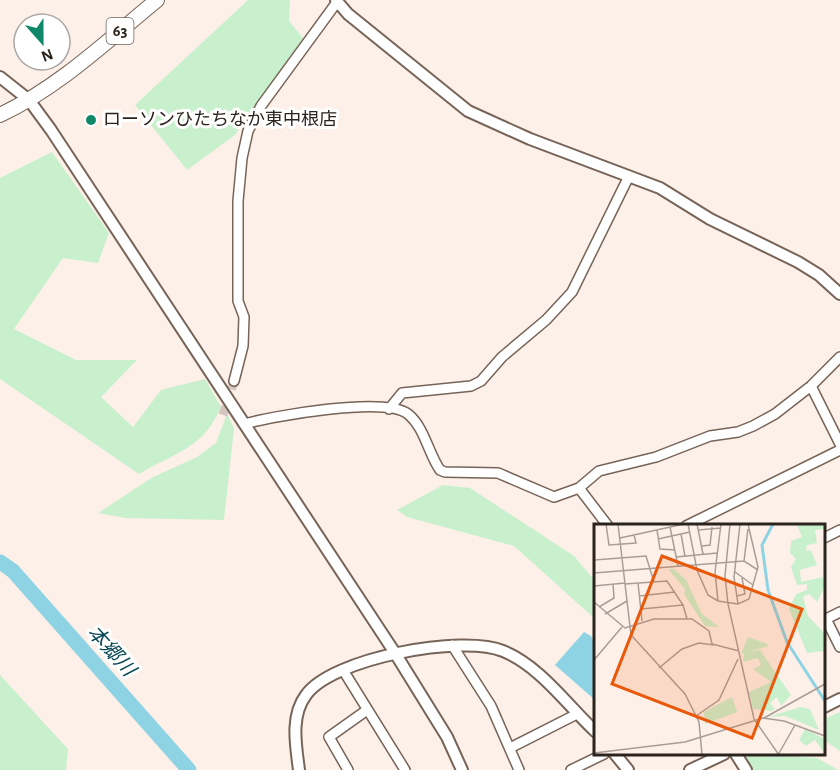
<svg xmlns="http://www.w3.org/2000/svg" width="840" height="770" viewBox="0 0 840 770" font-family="'Alegreya Sans','Noto Sans JP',sans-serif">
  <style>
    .green { fill: #c9f0cc }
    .water { fill: #8ed3e3 }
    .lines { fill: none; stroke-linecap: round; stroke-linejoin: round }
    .river { stroke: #8ed3e3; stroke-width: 15 }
    .minor-tunnel { stroke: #d3c7c0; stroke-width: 9; stroke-dasharray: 9 4.5; stroke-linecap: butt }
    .minor-casing { stroke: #776458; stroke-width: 12 }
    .tertiary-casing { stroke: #776458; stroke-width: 14 }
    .primary-casing { stroke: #776458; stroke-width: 16 }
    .minor { stroke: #fff; stroke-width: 9 }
    .tertiary { stroke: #fff; stroke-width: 10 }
    .primary { stroke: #fff; stroke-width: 14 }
    .poi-dot { fill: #0f8768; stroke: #fff; stroke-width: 2 }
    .labels { text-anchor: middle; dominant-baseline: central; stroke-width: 6; stroke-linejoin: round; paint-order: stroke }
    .shield { fill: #fff; stroke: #6b6562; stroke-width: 1.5 }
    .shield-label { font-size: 16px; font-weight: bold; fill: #2b231e }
    .poi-label { font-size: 18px; fill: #2b231e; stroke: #fff; text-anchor: start }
    .water-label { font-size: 20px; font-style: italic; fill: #0b4956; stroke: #fff }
    .inset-river { fill: none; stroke: #8ed3e3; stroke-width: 3 }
    .inset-road { fill: none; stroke: #a99e97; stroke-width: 1.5 }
    .view { fill: #e8590c; fill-opacity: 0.15; stroke: #e8590c; stroke-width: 3 }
    .inset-edge { fill: none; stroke: #2b231e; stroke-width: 3 }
  </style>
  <rect width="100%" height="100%" fill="#fdf0e8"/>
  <path class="green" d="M248,0H290L289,21L303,38L235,135L187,170L135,105Z
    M52,152L109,233L98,263L63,258L14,329L76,360H137L101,397L133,427L161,390L205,379L221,407C203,449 176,452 139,474L0,379V178Z
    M227,414L234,428L224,520L125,518L98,513L153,477L197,457L216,443Z
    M443,485L470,488L574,556L595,581V619L514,546L407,517L397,510Z
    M0,675L68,749L66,770H0Z
    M840,712V751L825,741L824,719Z
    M753,754L817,758L838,770H752L745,758Z"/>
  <path class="water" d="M584,632L591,636L595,644V700L555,665Z"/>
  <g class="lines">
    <path class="river" d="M0,562L13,571L189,770"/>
    <path class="minor-tunnel" d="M223,415L234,381"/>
    <defs>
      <path id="minor" d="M234,381L243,346L244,317L238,301V201L242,158L248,131L261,106L337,2
        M811,386L840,444
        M389,409L402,393L471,386L481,381L502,357L546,320L572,292L629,176
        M244,424C273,416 385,396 408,414C425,428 428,453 440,470L445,472L498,473L554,497L579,488L599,471L656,457L710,436L738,432L753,426L775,414L811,386L840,357
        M579,488L608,526
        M686,526L840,450
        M824,538L840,530
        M826,619L840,647
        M824,620L840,612
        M452,645L491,706L519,770
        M343,670L405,770
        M510,748L577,714
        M348,770L329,737L367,710
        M571,770L604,754"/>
      <path id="tertiary" d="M336,0L348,14L468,111L530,139L660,188L710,219L798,262L819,275L840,294
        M0,77L29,100L51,130L395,653L447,737L462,770
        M824,707L840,699
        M615,754L628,770
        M736,754L746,770
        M299,770C296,746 290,716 306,695C332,658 463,634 503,651C540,666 567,705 596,732
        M690,770L724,754"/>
      <path id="primary" d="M0,115C59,87 107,41 157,0"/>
    </defs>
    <use href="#minor" class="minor-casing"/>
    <use href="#tertiary" class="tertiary-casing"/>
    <use href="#primary" class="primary-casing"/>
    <use href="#minor" class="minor"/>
    <use href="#tertiary" class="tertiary"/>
    <use href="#primary" class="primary"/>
  </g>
  <circle class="poi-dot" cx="91" cy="120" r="6"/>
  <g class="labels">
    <rect class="shield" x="106.5" y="18" width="27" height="26" rx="4.5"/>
    <g class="shield-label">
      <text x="120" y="31">63</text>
    </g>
    <g class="poi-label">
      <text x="103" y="120">ローソンひたちなか東中根店</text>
    </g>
    <g class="water-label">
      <text transform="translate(111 651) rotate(48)">本郷川</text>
    </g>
  </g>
  <g transform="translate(594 524)">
    <rect width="231" height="231" fill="#fdf0e8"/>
    <path d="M231,0L230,5L221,6L223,19L213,21L212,27L217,26L223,41L206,46L207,58L229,53L231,62L223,78L215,70L209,73L214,92L231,110V132L229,127L213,129L195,85L202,70L213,66V60L203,61L197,43L202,35L196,29L197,17L208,13L203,1ZM74,45H80L92,56L108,90L125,103L111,102L90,70L91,65ZM154,113L171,119L175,122L147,130ZM166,126L197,171L187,182L183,173L176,179L181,185L177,187L159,185L155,168L177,158L159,145L167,141L164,134L149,138L150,129ZM138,173L143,188L111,200L110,188ZM206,183L216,185L225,206L191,192L174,193ZM211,205L231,215V230L221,216L212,222L205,216Z" fill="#c9f0cc"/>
    <path class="inset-river" d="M179,0L168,21L174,66L193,118L231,177"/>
    <path class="inset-road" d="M12,0L15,21L42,19L40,11M24,0L37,111L91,170L105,198L108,231M94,0L103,46L114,71L124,77L144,80L155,75L164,43L154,0M103,0L109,30M136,0L131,52L134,80L160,195L185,231M76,3L84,42M63,6L66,25L81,26M104,6L127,4M87,10L91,32M26,14L90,0M64,15L96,8M108,22L116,21L118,3M82,33L123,29M0,36L52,32L60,58M150,37L154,5M141,48L159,61M0,49L150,37L164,46M44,59L48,97M31,60L73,57L89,81M0,62L31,59M45,72L81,68M143,72L151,70L148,54M124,77L121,48L127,0M0,78L31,104L60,95H98L115,107L118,120L145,127M144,80L140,53L146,0M5,83L20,74L19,60M47,85L89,81L93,95M11,90L33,77M0,136L28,103M65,144L88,125L105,119L120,121M102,192L125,176L144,135M170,194L231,160M0,229L91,218L169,194L190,197L231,212M184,231L201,201"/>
    <path class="view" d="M68,32L208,85L158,214L18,160Z"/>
    <rect width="231" height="231" class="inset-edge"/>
  </g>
  <g transform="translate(42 42) rotate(159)"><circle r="28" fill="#ffffff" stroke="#aaa7a5" stroke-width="1.5"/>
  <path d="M0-4.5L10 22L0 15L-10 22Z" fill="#0f8768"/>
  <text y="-9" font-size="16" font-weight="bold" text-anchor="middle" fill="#2b231e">N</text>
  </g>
</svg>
